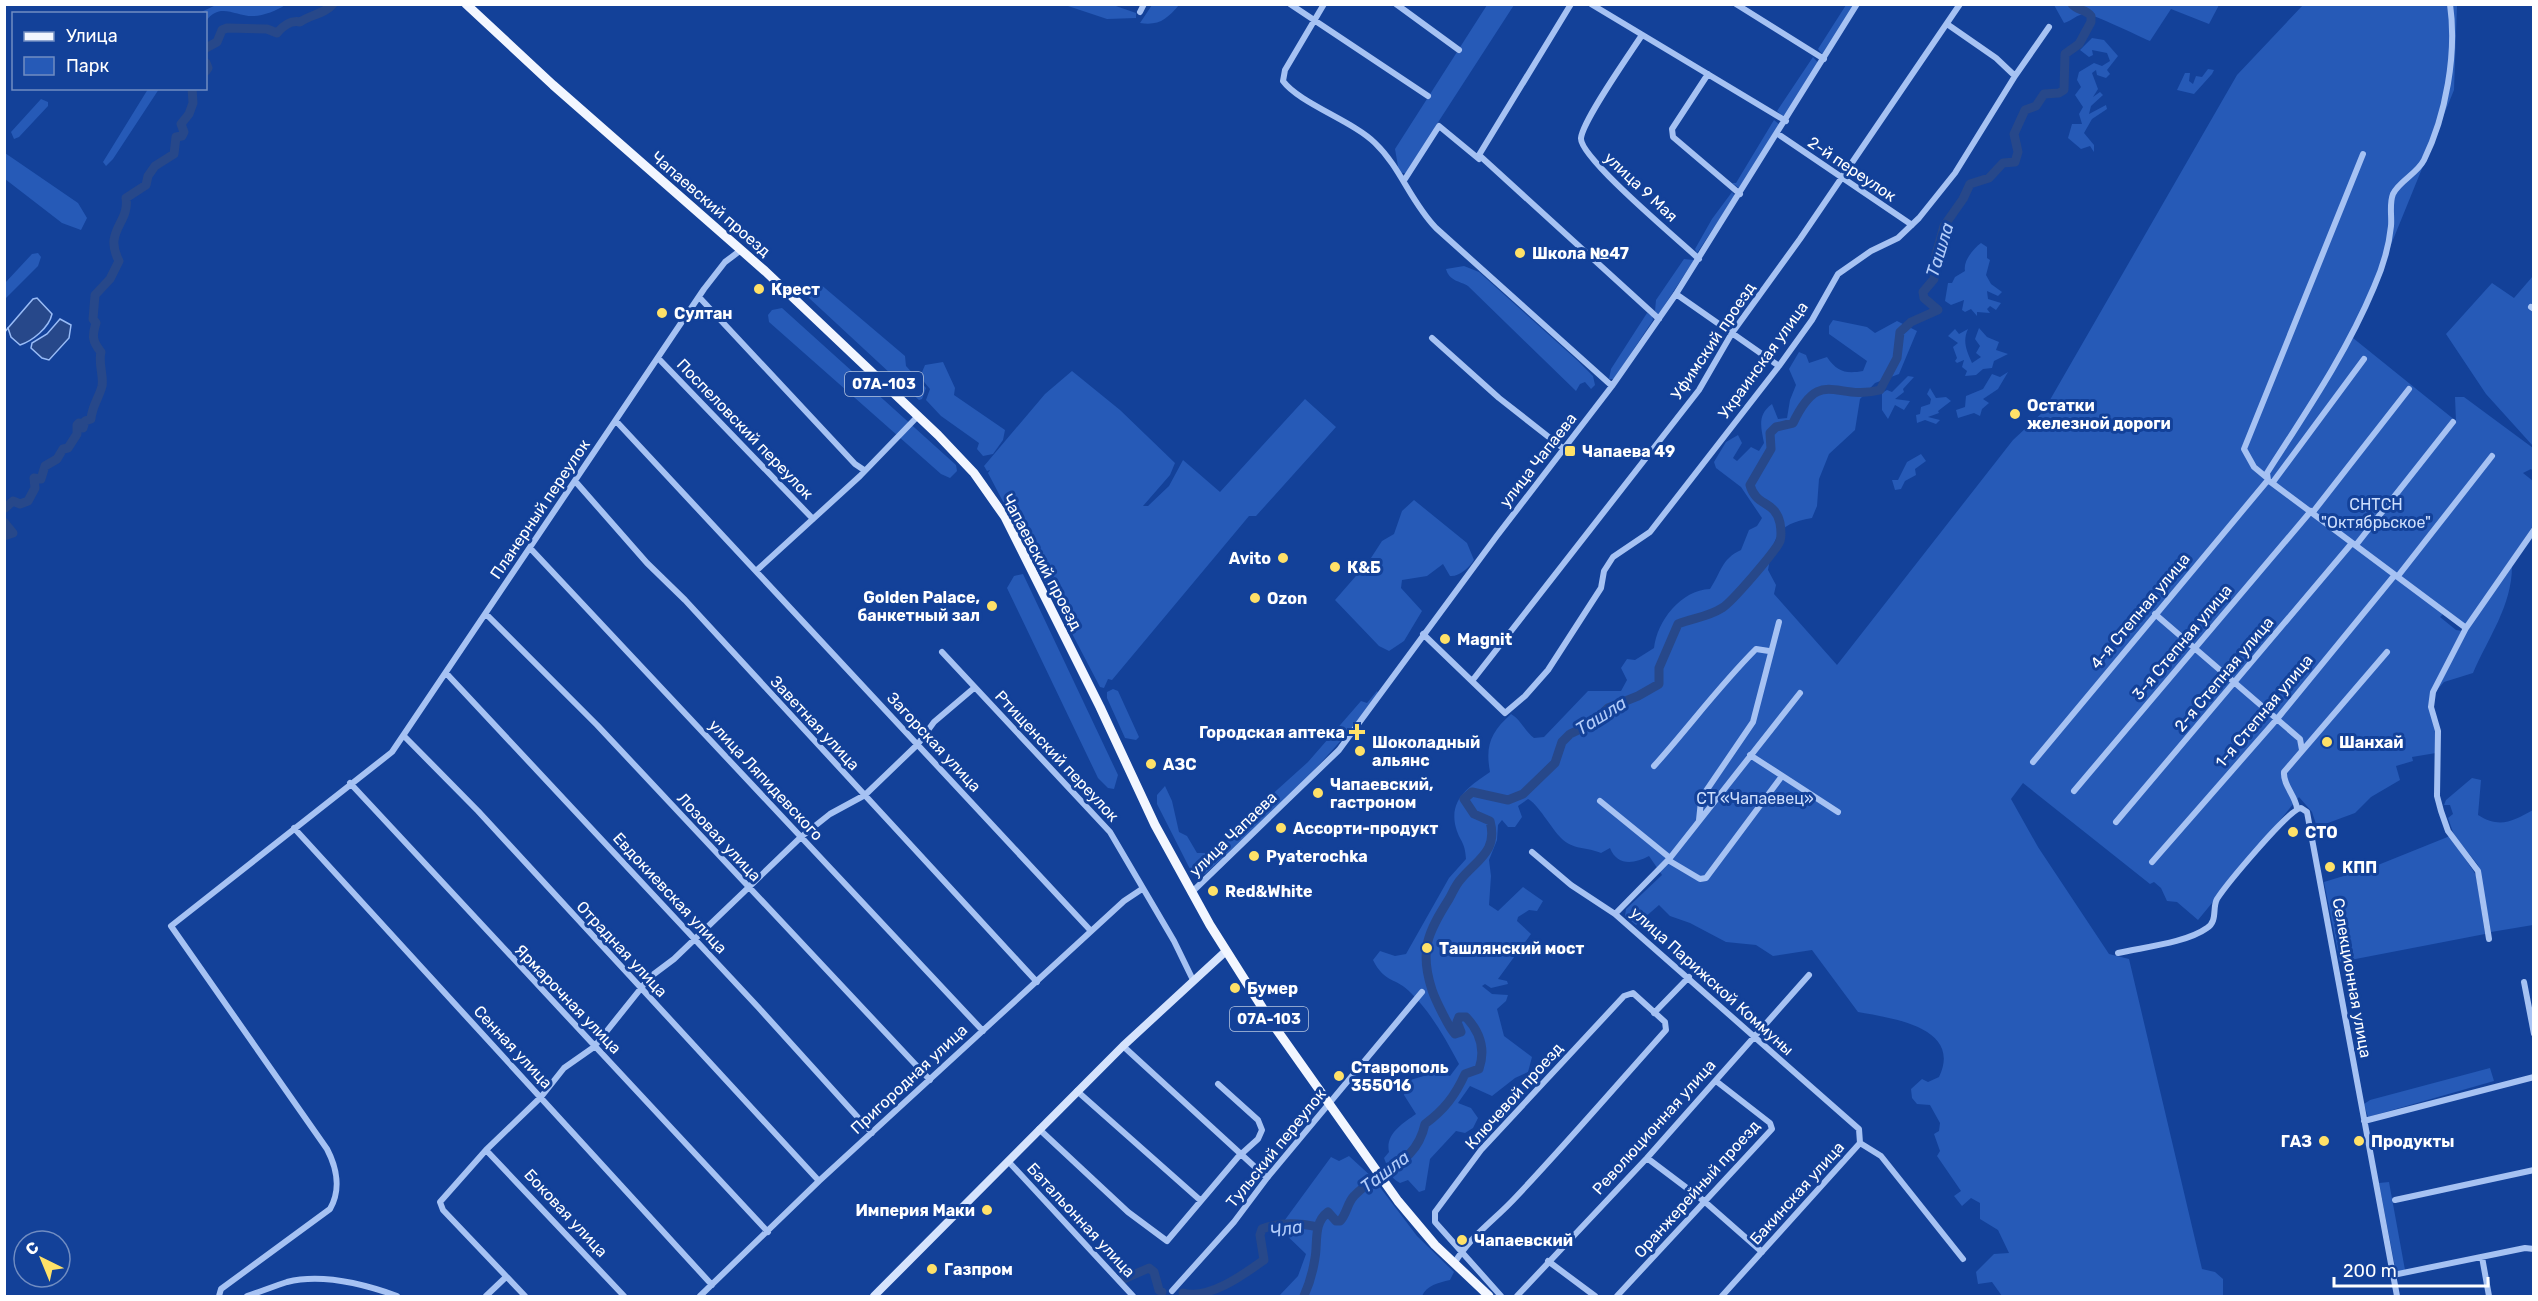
<svg xmlns="http://www.w3.org/2000/svg" width="2538" height="1301" viewBox="0 0 2538 1301" font-family="Rubik,sans-serif">
  <style>
    .green { fill: #265ab7 }
    .water { fill: #27488a; stroke: #98bbf6; stroke-width: 1.5 }
    .lines { fill: none; stroke-linecap: round; stroke-linejoin: round }
    .stream { stroke: #98bbf6; stroke-width: 1.5 }
    .river { stroke: #27488a; stroke-width: 9 }
    .street { stroke: #a6c2f3; stroke-width: 6 }
    .secondary { stroke: #d5e3fd; stroke-width: 8 }
    .primary { stroke: #f2f6ff; stroke-width: 9 }
    .poi-dot { fill: #ffe168; stroke: #134199; stroke-width: 2 }
    .labels { text-anchor: middle; dominant-baseline: central; stroke-width: 6; stroke-linejoin: round; paint-order: stroke }
    .shield { fill: #134199; stroke: #b8c6e0; stroke-width: 1.5 }
    .shield-label { font-size: 15px; font-weight: bold; fill: #fff }
    .street-label { font-size: 16px; fill: #fff; stroke: #134199 }
    .poi-label { font-size: 16px; font-weight: bold; fill: #fff; stroke: #134199; text-anchor: start }
    .park-label { font-size: 16px; fill: #cedffd; stroke: #134199 }
    .water-label { font-size: 18px; font-style: italic; fill: #b2ccfa; stroke: #134199 }
  </style>
  <rect width="100%" height="100%" fill="#134199"/>
  <path class="green" d="M216,5V4L285,5C278,10 263,16 254,16C236,17 220,1 206,21V14L199,13Z
    M1065,5H1113L1136,13V18L1107,19Z
    M1152,5V4L1179,5C1167,19 1159,26 1140,23Z
    M1487,5H1514L1435,127L1434,133L1408,174L1399,172L1395,149Z
    M1846,5H1855L1823,55L1818,49Z
    M2054,5V4L2219,5L2209,24L2171,9L2150,41C2138,36 2092,13 2085,14C2077,14 2072,21 2064,23Z
    M2303,5H2457L2454,90L2353,338L2456,421L2455,397H2464L2533,448V471L2531,469L2523,473L2533,481V526L2464,628L2443,614L2440,617L2456,630L2462,631L2432,692L2436,731V753L2412,757L2413,761L2396,766L2400,780L2371,797L2355,813L2317,827L2312,812L2299,797L2198,920L2177,902L2167,901L2161,888L2154,882L2150,884L2023,783L2011,799L2038,847L2109,954L2129,959L2202,1269L2215,1272L2223,1279V1296H2002L1992,1282L1978,1284L1976,1272L1994,1254L2009,1253L1998,1230L1980,1219V1203L1971,1198L1962,1206L1954,1196L1961,1191L1937,1156L1940,1151L1934,1134L1939,1131L1940,1123L1930,1105L1917,1104L1912,1098L1911,1089L1922,1079L1928,1082L1939,1077C1963,1027 1891,1018 1858,1012L1812,950L1773,956L1756,945L1726,942L1690,923L1670,916L1659,905L1636,925L1625,916L1626,909L1662,875L1649,856C1634,864 1617,866 1610,848L1601,853C1588,847 1572,850 1561,838C1552,829 1537,803 1528,799L1518,806L1522,817L1515,827H1508L1502,820L1498,825L1497,840L1489,860L1491,876L1489,905L1498,911L1523,887L1543,901L1537,911L1529,910L1518,917L1517,921L1531,934L1498,979L1507,981L1508,984L1491,988L1485,984L1482,986L1492,994L1508,995L1506,1001L1497,1009L1504,1036L1532,1057L1528,1072L1515,1078L1492,1096L1470,1086L1458,1103L1471,1108L1478,1118L1473,1128L1465,1133L1456,1131L1430,1159L1425,1190L1419,1192L1408,1180L1400,1183C1389,1178 1388,1167 1384,1158L1389,1152C1385,1134 1403,1123 1416,1114L1404,1095L1407,1081L1437,1072L1450,1076L1459,1064C1445,1038 1432,1014 1411,993C1396,977 1385,984 1373,960L1380,951L1395,956L1406,954L1449,878L1466,859C1465,841 1460,842 1456,828C1448,799 1470,786 1490,772C1485,745 1491,732 1511,714C1520,719 1525,731 1534,738L1544,737L1588,691H1621L1627,680L1621,668L1627,659L1635,660L1654,648C1657,621 1681,590 1710,589C1721,573 1721,559 1741,550L1749,530L1757,526L1762,518L1741,487L1716,468L1714,462L1726,442L1738,435L1742,443L1733,458L1737,461L1751,447L1759,451L1764,443C1761,427 1757,415 1772,404L1778,419L1787,418L1790,400L1796,385L1789,369L1799,352L1806,355L1809,363L1827,357C1837,372 1846,374 1863,371L1867,361L1829,334V326L1833,320L1867,327L1875,333L1897,321L1917,331L1899,374L1875,383L1860,399L1855,430L1829,454L1819,479L1817,506L1812,518C1776,524 1774,537 1768,570L1776,585L1774,594L1837,665L2013,440L2043,412L2237,75Z
    M2092,38L2104,40L2118,56L2107,70L2110,74L2106,78L2097,75L2096,70L2092,73L2098,89L2093,97L2100,92L2103,95L2091,106L2089,114L2106,105L2107,109L2092,119L2084,133L2094,145V152L2090,146L2081,149L2068,138L2072,124H2082L2079,114L2083,107L2075,95L2081,87L2077,80L2079,72L2094,63L2102,66L2110,61L2107,53L2092,50L2093,55L2089,57L2080,50Z
    M1813,57L1819,64L1784,117L1777,111Z
    M2208,69L2214,70L2212,74L2194,94L2177,90L2185,73H2190L2189,81L2193,84L2196,76L2202,77Z
    M148,89H159L113,159L106,166L103,162Z
    M41,99L48,102V106L19,137L14,139L11,132Z
    M1774,120L1780,125L1739,188L1732,183H1736Z
    M5,153L78,203L87,218L81,230L62,223L5,179Z
    M1732,192L1735,196L1697,253L1695,249L1712,219Z
    M1981,243L1987,247V258L1990,260L1986,275L1991,284L2002,292L1998,296L1987,291L1988,299L2001,303L1996,310L1990,306L1987,309L1990,313L1977,312V316L1971,309L1965,312L1962,310L1964,300L1951,305L1945,301L1948,283H1952L1955,277L1965,271C1963,261 1973,249 1981,243Z
    M38,253L41,257L38,266L5,299V283L32,254Z
    M1684,259L1694,260L1658,315L1655,311L1656,300Z
    M1464,266L1479,272L1578,361L1593,376L1595,385L1591,389L1585,382L1580,384L1576,391L1468,286C1460,281 1449,281 1446,269Z
    M2533,276V446L2486,394L2446,334L2492,283L2514,298Z
    M814,283H819L905,356L906,366L926,388L922,399L919,400L809,298L806,292Z
    M782,308L956,465L957,471L950,478L941,474L769,322L768,315L772,310Z
    M1647,313L1652,316L1653,320L1614,379H1609L1611,369Z
    M1979,328L1987,337L1999,342L1996,350L2008,354L1994,361L1992,368L1983,369L1976,375L1965,376L1967,371L1962,367L1964,360L1957,363L1955,361L1957,358L1953,347L1958,343L1948,336L1955,329L1959,334L1968,329C1962,342 1967,351 1972,363L1981,357L1976,353L1980,346L1975,339Z
    M943,362L955,388L954,395L1005,430L1003,440L993,454L983,456L977,449L979,443L941,416L926,400L930,389L920,377L925,365Z
    M1072,371L1120,410L1175,463L1170,475L1143,506H1148L1169,486L1183,460L1220,492L1305,399L1336,427L1256,516H1249L1112,680L1108,679L1104,688L1100,687L988,473L990,470L987,471L984,466L1045,394Z
    M2008,372L1998,389L1983,399L1989,403L1982,409L1980,416L1974,413L1958,418L1956,410L1965,407L1966,396L1983,389L1992,374L2000,377Z
    M1908,376L1914,377L1903,389L1904,392L1895,399L1910,401L1904,410L1895,405L1888,419L1882,410V393L1887,390L1892,392Z
    M1930,388L1936,398L1946,397L1951,401L1938,411L1939,413L1928,417L1940,420L1936,424L1925,420L1917,423L1916,415L1920,414L1921,407L1930,404L1931,399L1927,394Z
    M1921,454L1926,461L1915,469L1916,475L1905,481L1901,489L1895,490L1892,480H1898L1907,462Z
    M1414,500L1467,543L1474,560C1470,567 1459,577 1450,576L1443,564L1427,576L1402,580L1401,588L1422,611L1404,641L1389,651L1379,646L1335,600L1369,561L1382,541L1394,534L1402,511Z
    M2512,566C2512,606 2488,638 2473,673L2444,682L2436,691L2468,629Z
    M1023,574L1118,775L1114,789L1108,788L1098,778L1007,588L1014,576Z
    M1113,689L1118,691L1139,737L1136,740L1125,738L1107,698V692Z
    M1377,691L1378,693C1330,762 1266,817 1205,874L1196,875L1191,871L1157,804V795L1165,786L1172,801L1179,832L1187,836L1197,853H1206L1221,846L1258,807L1308,762L1361,701L1367,703Z
    M2472,778L2481,780L2478,815C2500,829 2513,821 2533,810V925L2491,932L2478,865L2454,835L2448,818L2453,814L2450,805H2444L2446,800Z
    M2450,836L2476,875L2485,934L2340,962L2324,882L2373,867Z
    M2490,1068L2494,1081L2368,1117L2364,1104L2370,1100Z
    M1349,1156L1373,1178L1417,1236L1454,1272L1450,1280C1438,1283 1427,1285 1422,1296H1279L1298,1276L1306,1254L1279,1228L1331,1157L1339,1161Z
    M2389,1182L2405,1270L2396,1272L2379,1183Z"/>
  <path class="water" d="M37,298L52,314C49,328 32,341 20,345L11,337L8,328L33,299Z
    M60,319L71,325L69,338L49,360L42,358L31,348L32,343L47,334Z"/>
  <g class="lines">
    <path class="stream" d="M4,333L8,328"/>
    <path class="river" d="M206,48L217,42L222,30L227,28L267,29L277,33C283,26 291,20 300,22C310,15 326,13 333,4
      M206,63L208,68L206,71
      M4,509L13,501L20,504L28,501L35,488L34,478L41,479L45,466L57,459L63,449L68,448L77,434V425L79,423L83,428L85,421L91,419C92,406 99,398 102,386C104,376 98,363 101,352C92,341 92,336 96,323L93,319L95,295L110,279L119,261C103,231 130,223 126,198L146,185L148,176L155,166L174,154L176,137L182,136L184,132L181,124L189,114L193,103L192,88
      M4,522L13,533L4,536
      M1124,1279L1149,1268L1154,1272L1159,1290L1162,1292
      M1183,1293C1209,1300 1243,1275 1264,1260L1260,1235L1262,1229C1279,1222 1300,1223 1318,1227
      M1304,1296C1309,1285 1313,1271 1315,1258C1318,1242 1313,1223 1328,1212L1336,1221H1340C1347,1214 1347,1203 1354,1196C1380,1168 1416,1166 1425,1124C1444,1110 1455,1096 1465,1074L1479,1069C1486,1049 1480,1032 1466,1017H1459L1457,1022L1461,1032L1455,1034C1449,1028 1435,999 1432,990C1419,950 1428,932 1449,899C1453,892 1456,884 1461,879C1478,859 1498,851 1490,821L1474,814L1464,799L1472,792L1508,800L1523,794L1555,763L1562,742L1570,734L1591,724L1608,708L1638,696L1659,684V668L1678,624C1693,618 1708,617 1722,608C1731,603 1776,551 1780,541C1782,535 1781,529 1780,523C1775,500 1756,507 1750,485L1771,449L1770,433L1776,427L1793,423C1821,365 1835,402 1880,390L1897,358L1900,332L1911,322L1938,310L1924,298L1923,292L1934,279L1935,258L1944,226L1963,199L1970,184L1989,178L2003,163L2015,162L2018,152L2014,134L2025,110L2036,106L2044,94L2059,93L2064,90L2065,54L2079,44L2091,22V16C2086,9 2078,11 2072,4"/>
    <path class="street" d="M1290,4L1428,96
      M1324,4L1285,70L1283,81C1299,103 1353,121 1375,143C1401,168 1410,201 1436,228L1612,386
      M1396,4L1459,50
      M1571,4L1479,155L1659,319
      M1591,4L1786,121
      M1736,4L1824,59
      M1140,12L1144,4
      M1947,24L1996,58L2015,76
      M1642,35C1629,55 1583,120 1581,138C1579,157 1680,241 1699,259
      M1708,74L1672,129L1673,137L1740,194
      M1778,134L1912,225
      M1405,179L1439,126L1479,159
      M1676,294L1779,366
      M699,297L855,464L864,470
      M2531,307L2534,309
      M1432,338L1499,398L1564,449
      M658,358L813,519
      M616,421L1091,931
      M2266,477L2254,467L2244,449L2363,154
      M2268,480L2267,473C2306,412 2346,354 2374,287C2382,269 2389,246 2391,226C2392,216 2389,204 2393,194C2399,181 2417,174 2424,160C2446,115 2457,54 2450,4
      M575,481L647,563L685,600L1037,982
      M2273,482L2364,359
      M2313,512L2409,389
      M2356,545L2453,422
      M530,548L983,1031
      M756,571L860,476L918,416
      M2398,576L2492,456
      M486,614L597,725L930,1080
      M2155,614L2300,739L2302,750
      M1423,634L1505,713L1525,696L1548,670L1601,588L1604,571L1613,557L1650,532L1779,366L1812,320L1838,274L1871,251L1898,238L1919,218L1955,173L2015,76L2049,27
      M942,652L1110,832L1174,941L1193,980
      M446,673L758,1007L872,1133
      M1472,681L1699,390L1732,333L1800,239L1960,4
      M404,736L478,811L819,1181
      M1750,755L1838,812
      M2033,762L2268,480L2466,628
      M1654,766C1689,727 1719,686 1756,649L1769,651
      M350,783L768,1232
      M2074,791L2311,511
      M1600,801L1670,858
      M2297,808C2295,795 2283,785 2284,772L2387,652
      M1699,820L1701,801L1706,791L1753,722L1779,622
      M2116,822L2352,543
      M294,828L712,1285
      M1532,852L1571,885L1615,914L1859,1129L1860,1143
      M1668,860L1700,879L1706,878L1782,776
      M2152,862L2277,719L2394,576
      M1191,893L1339,750L1496,537L1612,386L1676,294L1857,4
      M1615,914L1670,858L1800,693
      M2489,939L2478,871L2448,831L2441,811L2437,796L2438,731L2431,707L2433,692L2466,628L2534,530
      M2118,953C2144,947 2186,943 2207,928C2218,921 2212,908 2217,899C2226,885 2289,809 2301,808L2307,812L2397,1296
      M2524,982L2534,1034
      M1654,1013L1689,977
      M1123,1046L1267,1178
      M1077,1091L1200,1200
      M2364,1121L2534,1077
      M1039,1129L1128,1212L1167,1241L1238,1157L1258,1139L1262,1130L1258,1120L1218,1084
      M1860,1143L1881,1156L1963,1259
      M486,1150L624,1296
      M1647,1158L1704,1201L1762,1252
      M1008,1161L1133,1296
      M2395,1200L2534,1170
      M2482,1257L2489,1296
      M1548,1261L1595,1296
      M1454,1264C1469,1237 1495,1220 1516,1197C1567,1143 1616,1086 1666,1030L1665,1022L1633,993L1624,996L1481,1150L1435,1212V1222L1501,1296
      M2393,1275L2525,1248L2534,1249
      M1172,1291L1234,1222L1267,1178L1422,992
      M219,1296L221,1289L330,1209C341,1190 337,1168 327,1149L171,926L392,752L704,289L725,262L741,250
      M247,1296C260,1292 274,1286 287,1282C323,1273 364,1284 397,1296
      M486,1296L506,1277
      M525,1296L443,1210L440,1202L486,1150L541,1097L564,1068L594,1047L650,977L674,959L801,837L830,814L865,795L918,744L934,722L974,688
      M700,1296L819,1181L1124,901L1142,889
      M1517,1296L1647,1158L1809,975
      M1617,1296L1772,1129L1770,1123L1716,1081
      M1722,1296L1860,1143"/>
    <path class="secondary" d="M874,1296L1123,1046L1226,951"/>
    <path class="primary" d="M466,4L553,85L765,271L938,435L974,473L1005,517L1100,707L1155,825L1210,925L1272,1023L1398,1201L1435,1245L1489,1296"/>
  </g>
  <g class="poi-dot">
    <circle cx="1520" cy="253" r="6"/>
    <circle cx="759" cy="289" r="6"/>
    <circle cx="662" cy="313" r="6"/>
    <circle cx="2015" cy="414" r="6"/>
    <rect x="1564" y="445" width="12" height="12" rx="3"/>
    <circle cx="1283" cy="558" r="6"/>
    <circle cx="1335" cy="567" r="6"/>
    <circle cx="1255" cy="598" r="6"/>
    <circle cx="992" cy="606" r="6"/>
    <circle cx="1445" cy="639" r="6"/>
    <path d="M1354 723h6v6h6v6h-6v6h-6v-6h-6v-6h6z"/>
    <circle cx="2327" cy="742" r="6"/>
    <circle cx="1360" cy="751" r="6"/>
    <circle cx="1151" cy="764" r="6"/>
    <circle cx="1318" cy="793" r="6"/>
    <circle cx="1281" cy="828" r="6"/>
    <circle cx="2293" cy="832" r="6"/>
    <circle cx="1254" cy="856" r="6"/>
    <circle cx="2330" cy="867" r="6"/>
    <circle cx="1213" cy="891" r="6"/>
    <circle cx="1427" cy="948" r="6"/>
    <circle cx="1235" cy="988" r="6"/>
    <circle cx="1339" cy="1076" r="6"/>
    <circle cx="2324" cy="1141" r="6"/>
    <circle cx="2359" cy="1141" r="6"/>
    <circle cx="987" cy="1210" r="6"/>
    <circle cx="1462" cy="1240" r="6"/>
    <circle cx="932" cy="1269" r="6"/>
  </g>
  <g class="labels">
    <g class="shield">
      <rect x="845" y="372" width="78" height="24" rx="4.5"/>
      <rect x="1230" y="1007" width="78" height="24" rx="4.5"/>
    </g>
    <g class="shield-label">
      <text x="884" y="384">07А-103</text>
      <text x="1269" y="1019">07А-103</text>
    </g>
    <g class="street-label">
      <text transform="translate(1852 169) rotate(34)">2-й переулок</text>
      <text transform="translate(1641 187) rotate(43)">улица 9 Мая</text>
      <text transform="translate(711 204) rotate(41)">Чапаевский проезд</text>
      <text transform="translate(1713 341) rotate(-56)">Уфимский проезд</text>
      <text transform="translate(1763 360) rotate(-54)">Украинская улица</text>
      <text transform="translate(745 429) rotate(46)">Поспеловский переулок</text>
      <text transform="translate(1538 460) rotate(-52)">улица Чапаева</text>
      <text transform="translate(540 509) rotate(-56)">Планерный переулок</text>
      <text transform="translate(1042 562) rotate(62)">Чапаевский проезд</text>
      <text transform="translate(2140 611) rotate(-50)">4-я Степная улица</text>
      <text transform="translate(2182 642) rotate(-50)">3-я Степная улица</text>
      <text transform="translate(2224 674) rotate(-50)">2-я Степная улица</text>
      <text transform="translate(2264 711) rotate(-50)">1-я Степная улица</text>
      <text transform="translate(815 723) rotate(47)">Заветная улица</text>
      <text transform="translate(934 742) rotate(47)">Загорская улица</text>
      <text transform="translate(1057 756) rotate(47)">Ртищенский переулок</text>
      <text transform="translate(766 780) rotate(47)">улица Ляпидевского</text>
      <text transform="translate(1233 834) rotate(-44)">улица Чапаева</text>
      <text transform="translate(719 837) rotate(47)">Лозовая улица</text>
      <text transform="translate(670 893) rotate(47)">Евдокиевская улица</text>
      <text transform="translate(622 949) rotate(47)">Отрадная улица</text>
      <text transform="translate(2352 978) rotate(80)">Селекционная улица</text>
      <text transform="translate(1712 981) rotate(42)">улица Парижской Коммуны</text>
      <text transform="translate(568 999) rotate(46)">Ярмарочная улица</text>
      <text transform="translate(513 1047) rotate(47)">Сенная улица</text>
      <text transform="translate(909 1079) rotate(-43)">Пригородная улица</text>
      <text transform="translate(1514 1096) rotate(-48)">Ключевой проезд</text>
      <text transform="translate(1654 1127) rotate(-48)">Революционная улица</text>
      <text transform="translate(1276 1148) rotate(-51)">Тульский переулок</text>
      <text transform="translate(1697 1189) rotate(-48)">Оранжерейный проезд</text>
      <text transform="translate(1797 1193) rotate(-48)">Бакинская улица</text>
      <text transform="translate(566 1213) rotate(47)">Боковая улица</text>
      <text transform="translate(1081 1220) rotate(47)">Батальонная улица</text>
    </g>
    <g class="poi-label">
      <text x="1532" y="253">Школа №47</text>
      <text x="771" y="289">Крест</text>
      <text x="674" y="313">Султан</text>
      <text x="2027" y="405">Остатки<tspan x="2027" dy="18">железной дороги</tspan></text>
      <text x="1582" y="451">Чапаева 49</text>
      <text x="1271" y="558" text-anchor="end">Avito</text>
      <text x="1347" y="567">К&amp;Б</text>
      <text x="980" y="597" text-anchor="end">Golden Palace,<tspan x="980" dy="18">банкетный зал</tspan></text>
      <text x="1267" y="598">Ozon</text>
      <text x="1457" y="639">Magnit</text>
      <text x="1345" y="732" text-anchor="end">Городская аптека</text>
      <text x="1372" y="742">Шоколадный<tspan x="1372" dy="18">альянс</tspan></text>
      <text x="2339" y="742">Шанхай</text>
      <text x="1163" y="764">АЗС</text>
      <text x="1330" y="784">Чапаевский,<tspan x="1330" dy="18">гастроном</tspan></text>
      <text x="1293" y="828">Ассорти-продукт</text>
      <text x="2305" y="832">СТО</text>
      <text x="1266" y="856">Pyaterochka</text>
      <text x="2342" y="867">КПП</text>
      <text x="1225" y="891">Red&amp;White</text>
      <text x="1439" y="948">Ташлянский мост</text>
      <text x="1247" y="988">Бумер</text>
      <text x="1351" y="1067">Ставрополь<tspan x="1351" dy="18">355016</tspan></text>
      <text x="2312" y="1141" text-anchor="end">ГАЗ</text>
      <text x="2371" y="1141">Продукты</text>
      <text x="975" y="1210" text-anchor="end">Империя Маки</text>
      <text x="1474" y="1240">Чапаевский</text>
      <text x="944" y="1269">Газпром</text>
    </g>
    <g class="park-label">
      <text x="2376" y="504">СНТСН<tspan x="2376" dy="18">"Октябрьское"</tspan></text>
      <text x="1755" y="798">СТ «Чапаевец»</text>
    </g>
    <g class="water-label">
      <text transform="translate(1940 250) rotate(-73)">Ташла</text>
      <text transform="translate(1601 716) rotate(-32)">Ташла</text>
      <text transform="translate(1385 1172) rotate(-37)">Ташла</text>
      <text transform="translate(1286 1229) rotate(-10)">Чла</text>
    </g>
  </g>
  <rect width="2538" height="1301" fill="none" stroke="#ffffff" stroke-width="12"/>
  <rect x="12" y="12" width="195" height="78" fill="#134199" stroke="#718dc2" stroke-width="1.5"/>
  <rect x="24" y="32" width="30" height="9" fill="#f2f6ff" stroke="#718dc2" stroke-width="1.5"/>
  <text x="66" y="42" font-size="18" fill="#ffffff">Улица</text>
  <rect x="24" y="57" width="30" height="18" fill="#265ab7" stroke="#718dc2" stroke-width="1.5"/>
  <text x="66" y="72" font-size="18" fill="#ffffff">Парк</text>
  <g transform="translate(42 1259) rotate(317)"><circle r="28" fill="#134199" stroke="#718dc2" stroke-width="1.5"/>
  <path d="M0-4.5L10 22L0 15L-10 22Z" fill="#ffe168"/>
  <text y="-9" font-size="16" font-weight="bold" text-anchor="middle" fill="#ffffff">С</text>
  </g>
  <path d="M2334 1277v9h154v-9" fill="none" stroke="#ffffff" stroke-width="3"/>
  <text x="2343" y="1277" font-size="18" fill="#ffffff" stroke="#134199" stroke-width="4.5" paint-order="stroke">200 m</text>
</svg>
